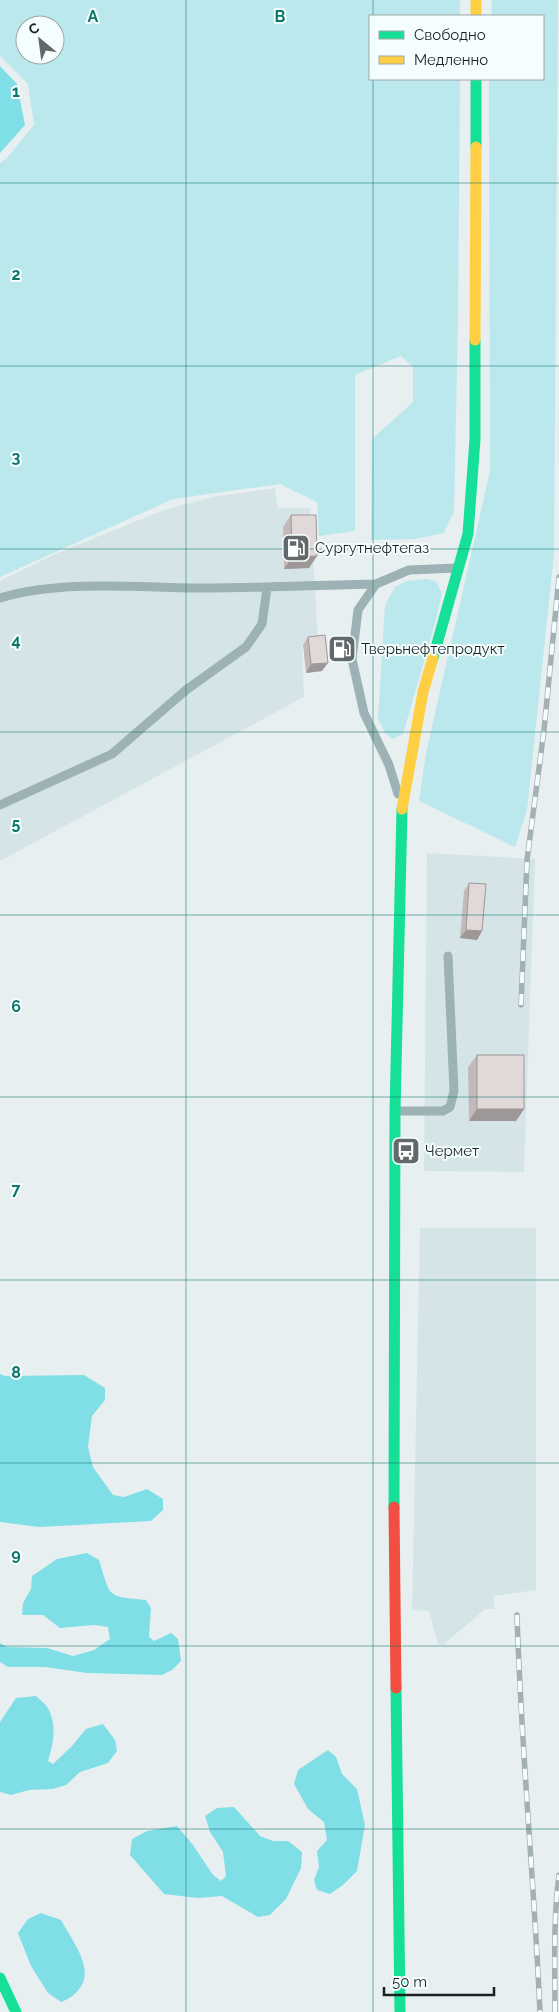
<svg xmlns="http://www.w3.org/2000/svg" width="559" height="2012" viewBox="0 0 559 2012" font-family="Raleway,sans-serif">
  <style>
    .built { fill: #d5e5e7 }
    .green { fill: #bbe8ed; fill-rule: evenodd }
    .water { fill: #80dee7 }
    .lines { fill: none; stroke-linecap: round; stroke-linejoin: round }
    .lane { stroke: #9cb2b4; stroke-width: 9 }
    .fast { stroke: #16e098; stroke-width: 11 }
    .slow { stroke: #ffcf43; stroke-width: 11 }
    .jam { stroke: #f24e42; stroke-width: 11 }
    .rail-casing { stroke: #a4b1b3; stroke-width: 5.5 }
    .rail { stroke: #f5feff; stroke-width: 4; stroke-dasharray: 11; stroke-linecap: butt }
    .wall { fill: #c2baba }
    .shaded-wall { fill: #9e9797 }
    .building { fill: #e1d8d8; stroke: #9e9797 }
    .grid { fill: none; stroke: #0f766e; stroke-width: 1; stroke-opacity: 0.55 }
    .labels { text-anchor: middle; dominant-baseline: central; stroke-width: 4; stroke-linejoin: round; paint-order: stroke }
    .poi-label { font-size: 15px; fill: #1c2122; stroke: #f5feff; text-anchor: start }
    .grid-label { font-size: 16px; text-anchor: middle; font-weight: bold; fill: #0f766e; stroke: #f5feff; stroke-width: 4; stroke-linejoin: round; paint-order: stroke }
  </style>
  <rect width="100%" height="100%" fill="#e8eff0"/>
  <path class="built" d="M275,488L278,508H310L318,642L302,646L304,697L0,861V581L55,554L164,510L212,497Z
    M427,853L535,859L524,1172L424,1171Z
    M420,1228H536V1590L494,1596V1609H485L443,1645L438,1644L429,1611L412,1610Z"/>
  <path class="green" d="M0,0H460V16H370V79H460L458,321L454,511L444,533L415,539L371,540L372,439L413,402V367L401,356L355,375V531L319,536L317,502L280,484L173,499L0,577V163L6,159L34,125L28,84L0,56ZM25,25H55V55H25Z
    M492,0H558L554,554L527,810L515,847L419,801L426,753L490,471L489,79H543V16H491Z
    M426,579L436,581L442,593L436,620L403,734L393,739L385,733L378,719L385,605L395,587L406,581Z"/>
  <path class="water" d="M0,66L17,84L25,125L0,153Z
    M0,1374L5,1376L84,1375L105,1388V1400L92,1416L88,1447L93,1467L113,1495L124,1497L147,1489L163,1499V1510L151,1521L39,1527L0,1522Z
    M87,1553L99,1560C111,1598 106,1596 146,1600L151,1608L149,1637L154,1641L171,1633L178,1639L181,1661L172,1670L162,1675L87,1673L45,1667H8L0,1662V1643L7,1647L47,1648L73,1656L94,1650L110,1639L108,1627L94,1625L60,1628L43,1615H22L23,1603L31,1589L32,1576L57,1559Z
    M36,1696C40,1700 47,1705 49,1710C57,1727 53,1745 48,1761L53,1764L71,1747L86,1729L103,1724L115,1740L117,1751L108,1763L80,1772L66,1785L53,1789L29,1790L11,1795L0,1792V1722L16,1698Z
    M328,1750L336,1757L342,1774L357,1789L365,1825L357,1871L343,1885L330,1894L317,1890L314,1880L319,1867L317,1851L327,1840L324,1822L308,1809L294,1784L298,1770Z
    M234,1807L260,1836L273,1841H288L302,1852L301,1868L286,1899L270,1915L258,1917L222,1896L197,1898L164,1894L130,1855L132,1839L147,1831L177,1826L193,1845L213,1875L221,1881L226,1876L223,1852L210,1832L205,1816L217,1808Z
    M41,1913L61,1920C71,1939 95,1968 80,1988C74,1995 70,1999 61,2002L48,1993L31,1966L18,1933L28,1919Z"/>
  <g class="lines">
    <path class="lane" d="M0,598C63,579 139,588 205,588C262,588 319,585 376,584
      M398,794L389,765L364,713L352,659L358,610L376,584L409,570L458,568
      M0,805L112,754L186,690L246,647L262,624L267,588
      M396,1111H443L450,1107L454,1091L448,956"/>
    <path class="fast" d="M476,147V79
      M433,658L468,534L475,439V340
      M394,1507L395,1111L402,809
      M396,1688L400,2012
      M0,1978L16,2012"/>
    <path class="slow" d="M476,0V16
      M475,340L476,147
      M402,809L423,692L433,658"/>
    <path class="jam" d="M394,1507L396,1688"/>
    <defs>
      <path id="rail" d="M521,1005L527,860L544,730L559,577
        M517,1615C521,1747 534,1879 540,2012
        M555,2012C555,1966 553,1921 559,1875"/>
    </defs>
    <use href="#rail" class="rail-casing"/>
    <use href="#rail" class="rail"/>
  </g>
  <path class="wall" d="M291,515L309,568L284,569L283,527Z
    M308,637L322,671L306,673L303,645Z
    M469,883L482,931L477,940L460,938L464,891Z
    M477,1055L524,1109L516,1121H469L468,1067Z"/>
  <path class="shaded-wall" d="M317,556L309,568L284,569L292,557Z
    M328,663L322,671L306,673L311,664Z
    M466,930L482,931L477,940L460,938Z
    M477,1109H524L516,1121H469Z"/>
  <path class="building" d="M291,515H316L317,556L292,557Z
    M325,635L328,663L311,664L308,637Z
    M469,883L486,884L482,931L466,930Z
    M477,1055H524V1109H477Z"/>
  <path class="grid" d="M186,0V2012M373,0V16M373,79V2012M0,183H559M0,366H559M0,549H559M0,732H559M0,915H559M0,1097H559M0,1280H559M0,1463H559M0,1646H559M0,1829H559"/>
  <defs>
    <symbol id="fuel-square" viewBox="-11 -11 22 22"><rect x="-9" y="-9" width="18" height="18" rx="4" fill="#63696a" stroke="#f5feff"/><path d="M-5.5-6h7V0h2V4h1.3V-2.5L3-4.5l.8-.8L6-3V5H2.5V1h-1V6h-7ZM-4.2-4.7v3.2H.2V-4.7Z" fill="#fff"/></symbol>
    <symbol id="bus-square" viewBox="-11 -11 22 22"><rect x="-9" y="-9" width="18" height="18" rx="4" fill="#63696a" stroke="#f5feff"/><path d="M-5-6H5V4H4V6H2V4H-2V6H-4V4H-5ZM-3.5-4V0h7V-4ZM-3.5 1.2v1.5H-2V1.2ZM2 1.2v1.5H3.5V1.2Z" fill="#fff"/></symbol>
  </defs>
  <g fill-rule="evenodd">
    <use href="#fuel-square" x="280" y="532" width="32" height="32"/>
    <use href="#fuel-square" x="326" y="633" width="32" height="32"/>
    <use href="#bus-square" x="390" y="1135" width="32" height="32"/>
  </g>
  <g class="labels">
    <g class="poi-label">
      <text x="315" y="548">Сургутнефтегаз</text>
      <text x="361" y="649">Тверьнефтепродукт</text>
      <text x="425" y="1151">Чермет</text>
    </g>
  </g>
  <g class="grid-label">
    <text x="93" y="22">A</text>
    <text x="280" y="22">B</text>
    <text x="16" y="97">1</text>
    <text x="16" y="280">2</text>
    <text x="16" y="463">3</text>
    <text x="16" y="646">4</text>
    <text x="16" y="829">5</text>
    <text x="16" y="1012">6</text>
    <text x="16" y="1195">7</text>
    <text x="16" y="1378">8</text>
    <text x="16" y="1560">9</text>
  </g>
  <rect x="369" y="15" width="175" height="65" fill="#f5feff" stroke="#9ea6a7"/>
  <rect x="379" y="31" width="25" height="8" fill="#16e098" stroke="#9ea6a7"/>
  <text x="414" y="40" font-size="15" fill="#1c2122">Свободно</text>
  <rect x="379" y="56" width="25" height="8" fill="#ffcf43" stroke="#9ea6a7"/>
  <text x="414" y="65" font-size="15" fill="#1c2122">Медленно</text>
  <g transform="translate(40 40) rotate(331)"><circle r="24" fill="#f5feff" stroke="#9ea6a7"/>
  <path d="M0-4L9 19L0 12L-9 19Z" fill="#63696a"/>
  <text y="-8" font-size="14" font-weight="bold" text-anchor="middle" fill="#1c2122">С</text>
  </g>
  <path d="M384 1987v8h110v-8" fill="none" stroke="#1c2122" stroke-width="2.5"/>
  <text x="392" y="1987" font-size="15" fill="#1c2122" stroke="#f5feff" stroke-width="4" paint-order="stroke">50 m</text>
</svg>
